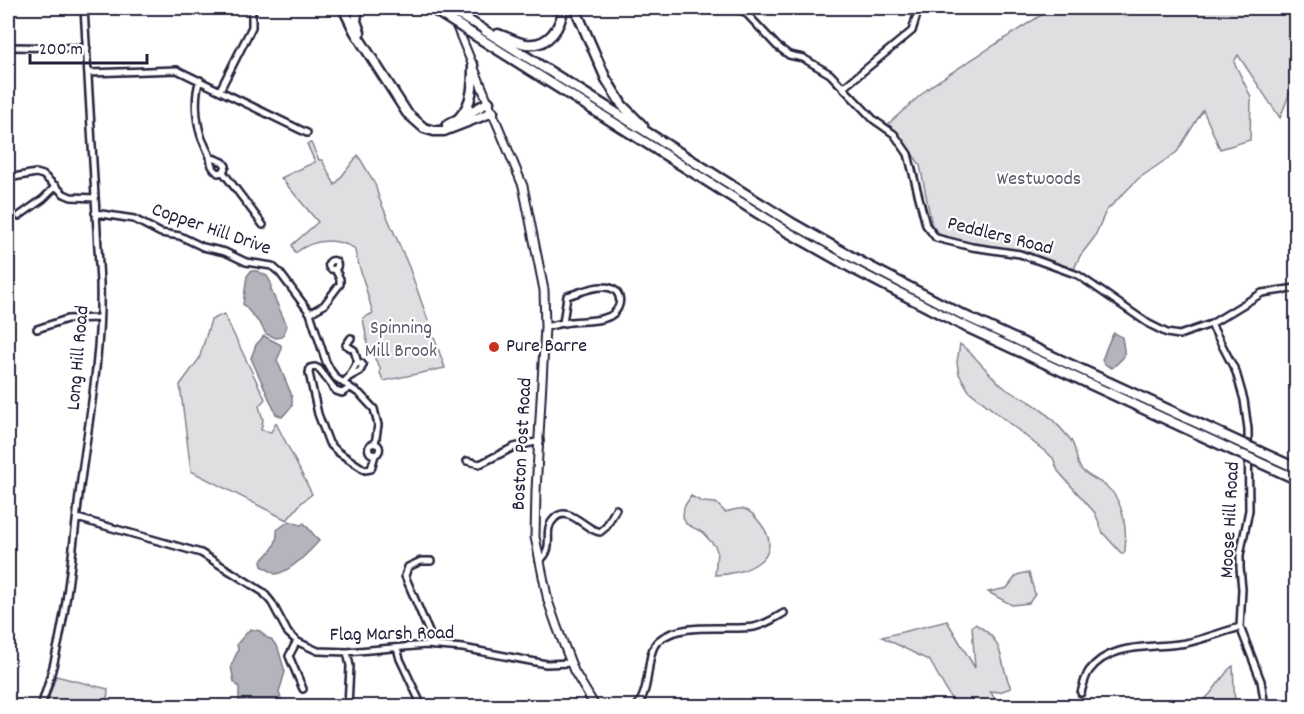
<svg xmlns="http://www.w3.org/2000/svg" width="1304" height="714" viewBox="0 0 1304 714" font-family="Dekko,sans-serif">
  <style>
    .green { fill: #dfdfe2; stroke: #80808e; stroke-width: 1.5 }
    .water { fill: #b4b4bc; stroke: #7a7a88; stroke-width: 1.5 }
    .lines { fill: none; stroke-linecap: round; stroke-linejoin: round }
    .minor-casing { stroke: #22223b; stroke-width: 10 }
    .major-casing { stroke: #22223b; stroke-width: 11 }
    .highway-casing { stroke: #22223b; stroke-width: 13 }
    .minor { stroke: #fff; stroke-width: 5 }
    .major { stroke: #fff; stroke-width: 7 }
    .highway { stroke: #fff; stroke-width: 8 }
    .highway-bridge-casing { stroke: #22223b; stroke-width: 13; stroke-linecap: butt }
    .highway-bridge { stroke: #fff; stroke-width: 8 }
    .poi-dot { fill: #c8321e; stroke: #fff; stroke-width: 2 }
    .labels { text-anchor: middle; dominant-baseline: central; stroke-width: 4.5; stroke-linejoin: round; paint-order: stroke }
    .park-label { font-size: 20px; fill: #5b5b6d; stroke: #fff }
    .street-label { font-size: 20px; fill: #22223b; stroke: #fff }
    .poi-label { font-size: 20px; fill: #22223b; stroke: #fff; text-anchor: start }
  </style>
  <rect width="100%" height="100%" fill="#fff"/>
  <filter id="ink" filterUnits="userSpaceOnUse"><feTurbulence type="fractalNoise" baseFrequency=".0167" numOctaves="2"/><feDisplacementMap in="SourceGraphic" scale="12" xChannelSelector="R" yChannelSelector="G"/><feConvolveMatrix kernelMatrix="1 2 1 2 8 2 1 2 1" color-interpolation-filters="sRGB"/></filter>
  <g filter="url(#ink)">
    <path class="green" d="M1052,8H1296V77L1280,118L1238,55L1234,62L1251,97L1250,140L1220,149L1203,110L1177,152L1138,179L1106,211L1094,238L1080,256L1074,269L1029,253L967,243L942,236L932,226L920,165L905,143L888,124L932,85Z
      M311,143L319,160H322L335,185L358,155L375,184L379,198L409,267L445,368L384,381L380,373V367L368,348L363,318L373,313L354,248C333,237 314,239 295,253L292,245L318,222L281,178L315,162L307,144Z
      M224,314L265,399L259,406L263,420L261,430L271,432L276,423L312,494L302,502L287,520L191,471L180,385L199,359L211,320Z
      M960,344C978,357 989,376 1006,389C1013,394 1022,397 1030,402C1044,410 1060,427 1070,439C1077,447 1075,461 1081,469C1088,477 1099,480 1107,487C1124,500 1127,531 1125,551L1122,554L1103,533L1095,513L1058,471L1053,458L969,391L959,374L957,362Z
      M691,496L702,502L716,503L725,512C731,511 737,508 743,509C751,510 756,518 761,524C787,558 744,575 715,575L717,551L715,546L702,532L686,524L683,517L684,507Z
      M1024,573H1029L1035,594L1029,603L1012,605L988,592L1007,588L1017,575Z
      M947,621L975,668L972,626L975,624C1007,641 998,661 1011,688L999,692L990,691L999,706H955L930,661L882,637Z
      M1233,666L1235,706H1198L1210,694L1229,669Z
      M56,676L108,689L107,703L118,706H46Z"/>
    <path class="water" d="M251,271H257L267,276L271,283V290L287,326L282,337L276,338L266,334L261,325L243,304L247,276Z
      M1114,333L1122,337C1125,359 1128,354 1112,368L1104,364L1102,360C1106,351 1108,340 1114,333Z
      M264,336L281,345V351L277,360L292,396V406L282,417L276,414L251,358L256,345Z
      M289,521L301,525L304,523L319,541C309,552 289,573 275,574L262,566L261,561C271,552 278,544 277,530Z
      M250,629L260,631L267,638L271,639L278,648L285,672L279,692L283,706H239V687L234,682L231,666L238,650L237,644Z"/>
    <g class="lines">
      <defs>
        <path id="minor" d="M737,8L746,13L777,46L789,55L803,58L830,74L874,120L894,134L908,154L926,225L936,238L972,247L1020,254L1078,275L1149,324L1167,333L1179,335L1211,324L1262,293L1296,288
          M8,47L87,48
          M89,73L177,70L307,133
          M200,80C194,95 196,120 201,136C203,143 208,150 210,157C211,165 212,168 218,173L223,172L263,225
          M844,87L912,31L919,8
          M220,90L252,27V14
          M210,157L223,162L226,166L223,172
          M8,178L36,173L43,175L64,194L71,197L95,198
          M95,213L134,219L161,233L180,236L203,247L225,252L246,262L272,266L280,273L310,313L326,362L331,371L336,378L360,394L374,409L378,425L375,444
          M19,216L43,199L56,186
          M328.5 265a4.5 4.5 0 1 1 9 0a4.5 4.5 0 1 1-9 0Z
          M310,313L324,305L340,284V279L335,269
          M1211,324L1236,372L1244,400L1248,429L1249,510L1240,555V568L1242,589L1240,627L1261,681L1265,706
          M545,327C551,326 557,324 564,323C578,320 597,323 610,316C625,307 622,287 604,287C592,286 579,293 567,296L563,323
          M37,329L67,319L99,318
          M351,338L346,345L354,350L358,363
          M343,383L349,377L360,371L363,365L361,363L356,364L349,377
          M350,388L342,393L336,391L319,369L315,367L310,368L309,373L318,414L329,443L338,452L365,470L371,469L375,455
          M368.5 449a5.5 5.5 0 1 1 11 0a5.5 5.5 0 1 1-11 0Z
          M467,461L480,464L514,447L540,441
          M77,518L201,553L263,592L272,603L288,633L298,642L318,651L347,652L426,645L463,648L546,664L571,663
          M431,561H421L408,567L405,576L432,639L433,646
          M539,561C557,547 541,532 554,519C568,503 586,531 600,532L606,527L616,509
          M297,641L289,656L303,689
          M397,648L400,659L422,706
          M347,652L350,666L348,706
          M1081,693C1083,685 1085,677 1089,671C1111,641 1154,649 1186,643C1204,639 1222,632 1240,627
          M41,706C66,636 71,561 80,487C89,420 102,350 100,282L84,8
          M637,706C652,688 645,653 658,641C681,621 726,631 754,627C764,625 775,618 784,613"/>
        <path id="major" d="M449,8L523,186L544,290L545,327L536,491L535,537L548,601L557,627L574,671L595,706"/>
        <path id="highway" d="M343,8L355,32L407,113L424,128L434,131H444L493,112
          M358,8L356,21L360,32
          M575,8L606,79L622,105L643,126
          M471,22L792,223L861,262L965,316L1243,444
          M498,34C507,37 517,43 526,44C549,47 561,27 563,8
          M479,38L786,231L857,271L960,324L1243,455
          M459,118C473,103 473,85 473,65
          M447,125L489,102
          M1254,449L1296,468
          M1254,460L1296,479"/>
      </defs>
      <use href="#minor" class="minor-casing"/>
      <use href="#major" class="major-casing"/>
      <use href="#highway" class="highway-casing"/>
      <use href="#minor" class="minor"/>
      <use href="#major" class="major"/>
      <use href="#highway" class="highway"/>
      <defs>
        <path id="highway-bridge" d="M448,8L471,22
          M434,10L479,38
          M1243,444L1254,449
          M1243,455L1254,460"/>
      </defs>
      <use href="#highway-bridge" class="highway-bridge-casing"/>
      <use href="#highway-bridge" class="highway-bridge"/>
    </g>
  </g>
  <circle class="poi-dot" cx="494" cy="347" r="6"/>
  <g class="labels">
    <g class="park-label">
      <text x="1039" y="180">Westwoods</text>
      <text x="401" y="329">Spinning<tspan x="401" dy="23">Mill Brook</tspan></text>
    </g>
    <g class="street-label">
      <text transform="translate(211 230) rotate(19)">Copper Hill Drive</text>
      <text transform="translate(1000 237) rotate(14)">Peddlers Road</text>
      <text transform="translate(79 358) rotate(-85)">Long Hill Road</text>
      <text transform="translate(523 444) rotate(-87)">Boston Post Road</text>
      <text transform="translate(1231 520) rotate(-87)">Moose Hill Road</text>
      <text transform="translate(392 635) rotate(-1)">Flag Marsh Road</text>
    </g>
    <g class="poi-label">
      <text x="506" y="347">Pure Barre</text>
    </g>
  </g>
  <rect width="1304" height="714" fill="none" stroke="#fff" stroke-width="30"/>
  <rect x="15" y="15" width="1274" height="684" fill="none" stroke="#22223b" stroke-width="2" filter="url(#ink)"/>
  <path d="M30 54v9h117v-9" fill="none" stroke="#22223b" stroke-width="3"/>
  <text x="39" y="54" font-size="18" fill="#22223b" stroke="#ffffff" stroke-width="4.5" paint-order="stroke">200 m</text>
</svg>
